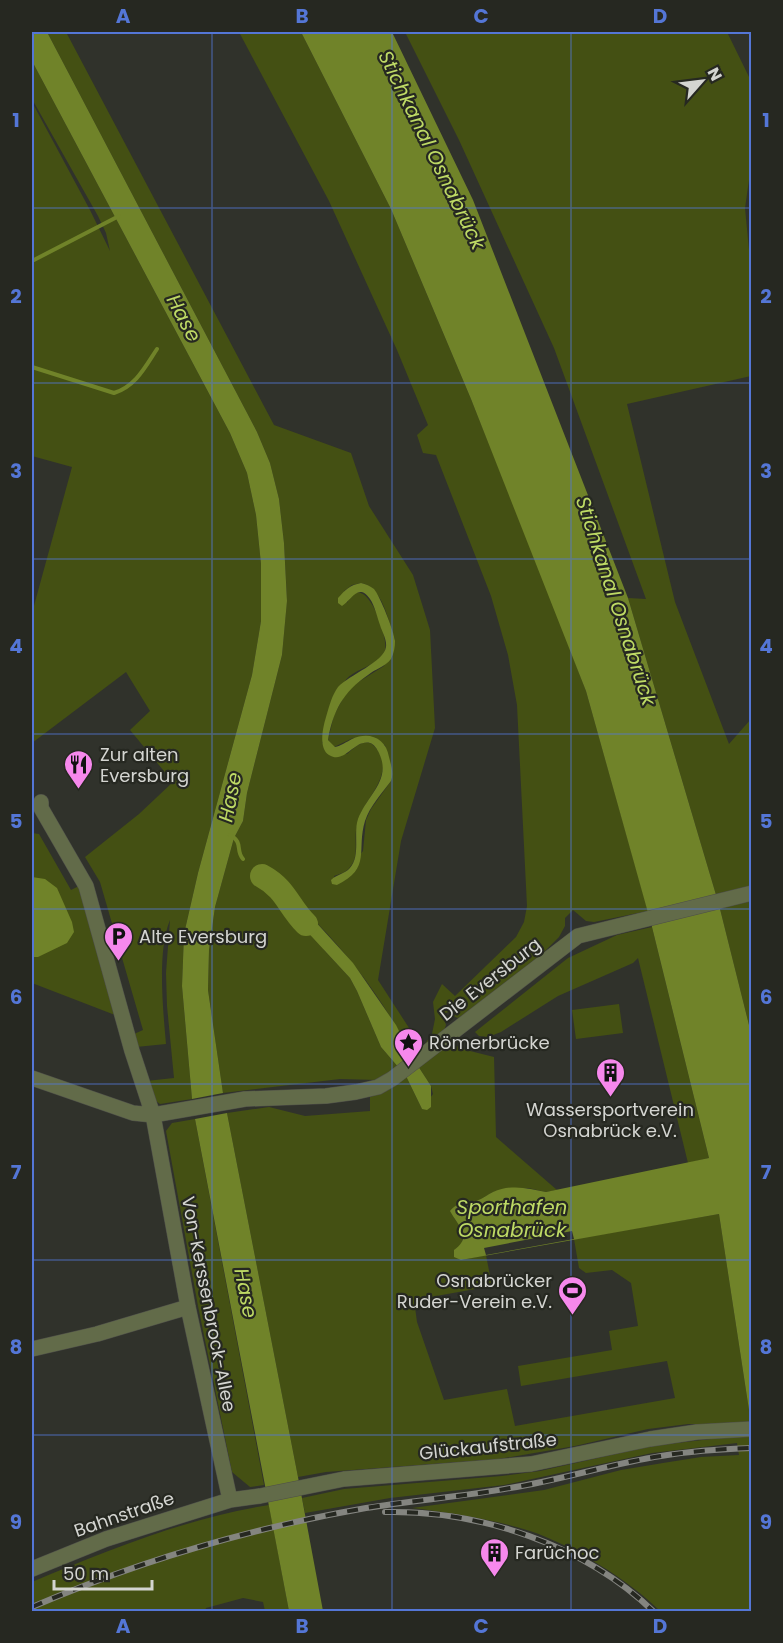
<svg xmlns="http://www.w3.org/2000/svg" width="783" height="1643" viewBox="0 0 783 1643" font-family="Poppins,sans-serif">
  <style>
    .green { fill: #445013; fill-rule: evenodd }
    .water { fill: #708329 }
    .pier { fill: #30322b }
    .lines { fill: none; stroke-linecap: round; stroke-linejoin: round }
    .stream { stroke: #708329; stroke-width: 4 }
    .river { stroke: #708329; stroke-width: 24 }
    .minor-casing { stroke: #4e4f49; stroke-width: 16 }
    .minor { stroke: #626b49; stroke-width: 15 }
    .rail-casing { stroke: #848580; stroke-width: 6 }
    .rail { stroke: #262821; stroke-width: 4; stroke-dasharray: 11; stroke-linecap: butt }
    .grid { fill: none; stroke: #5476d6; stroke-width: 1.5; stroke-opacity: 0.55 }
    .labels { text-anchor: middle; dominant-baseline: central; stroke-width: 4.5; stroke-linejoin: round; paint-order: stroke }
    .poi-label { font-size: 18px; fill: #d4d5d1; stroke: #262821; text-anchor: start }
    .street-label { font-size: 18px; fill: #d4d5d1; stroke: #262821 }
    .water-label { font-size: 20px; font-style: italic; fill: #beda65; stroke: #262821 }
    .neatline { fill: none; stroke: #5476d6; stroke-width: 2 }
    .grid-label { font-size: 20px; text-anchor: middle; font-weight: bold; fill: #5476d6 }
  </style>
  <rect width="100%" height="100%" fill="#30322b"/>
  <path class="green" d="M47,32H66L274,425L351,453L369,506L413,575L430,630L435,728L401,841L378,980L422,1048L432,1034L435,1019L433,1002L442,984L455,996L516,937L524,922L527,906L517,705L508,655L491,596L436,455L423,453L417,435L428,425L397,350L329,201L239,32H301L391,209L471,399L543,578L586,691L648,911L594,922L586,921L573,910L565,918V926L559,937L542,954L465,1014L458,1018L453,1016L448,1012L443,1015L446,1025L443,1033L412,1057C388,1007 355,962 316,922C310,917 303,914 297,909L325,951L350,978L357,991L381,1047L399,1068L378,1080L340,1079L223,1093L208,990L209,950L215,907L234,838L243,821L247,793L282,655L287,600L284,543L279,499L270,463L257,432ZM361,583C383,587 388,621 395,639L384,666L352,686L346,693L334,715L328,740L334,747L353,738L385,745L391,781L371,809L366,820L363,851L337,885L334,876C340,874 347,872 350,867C360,856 353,839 357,826C359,821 360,814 363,809C374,790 395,767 374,746C365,737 354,748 347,754L322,743C327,728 333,713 339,699C341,693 342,686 345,681C354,668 380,666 385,650C389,639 365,566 347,603L344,591L352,585Z
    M405,32H727L751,81L752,159L745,208L752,281L751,376L627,404L675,602L729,744L751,719V1033L719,905L628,598L646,599L554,348L459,140Z
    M32,61L230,433L247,473L256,515L261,564V621L252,675L198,873L184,934L182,986L192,1099L160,1104L152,1098L146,1081L174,1078L167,1006L166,973L170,920C157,951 163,1009 166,1044L136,1047L134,1034L143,1030L100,882L85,857L139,814L173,782L130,730L150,711L126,672L32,743V613L72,467L32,456V102L90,210L110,251L106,233L98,216L32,99Z
    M32,833L39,834L71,890L79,886L115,1015L32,983Z
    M652,927L709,1158L688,1163L638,958L633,963L558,996L501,1032L488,1037L479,1036L475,1032L568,958L617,935Z
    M619,1004L623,1033L576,1039L572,1010Z
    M447,1045H455L462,1049L494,1057L496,1137L557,1190L546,1192L528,1188L493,1192L478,1201L457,1204L454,1218C467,1234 461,1242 461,1260L486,1255L492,1286L414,1300L417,1322L444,1400L507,1389L515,1426L675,1398L667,1361L521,1386L518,1366L612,1350L609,1331L638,1326L631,1283L612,1270L586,1273L579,1268L574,1239L719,1214L751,1423V1611H660C629,1580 572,1545 530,1531C492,1519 452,1513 412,1508L544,1490L621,1470L663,1463L701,1457L739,1455L737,1443L652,1453L504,1485L390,1498L305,1513L302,1498L344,1489L502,1476L540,1471L651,1446L737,1436L736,1424H688L648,1429L575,1446L499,1459L326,1472L298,1477L227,1113L269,1107L305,1116L370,1111V1097L388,1089L406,1076L422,1109L433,1094L431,1086L418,1066Z
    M195,1119L264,1485L250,1487L232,1472L198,1306L166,1131L172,1123Z
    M269,1505L289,1611H265L263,1602L243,1598L206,1608L205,1611L32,1612V1582C108,1550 187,1518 269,1505Z"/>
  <path class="water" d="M32,32H47L257,432L270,463L279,499L284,543L287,601L282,655L247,793L243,821L234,838L215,907L209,950L208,990L223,1093L192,1099L182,986L184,934L198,873L252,675L261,621V564L256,515L247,473L230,433L32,61Z
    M301,32H392L473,200L628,598L719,905L751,1033V1423L719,1214L461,1260L454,1257V1250C473,1237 458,1226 450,1211C460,1200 464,1204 476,1201C483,1199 488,1194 493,1192C511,1184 528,1188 546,1192L709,1158L652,927L586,691L471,399L391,209Z
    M361,583C366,584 370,586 374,589C380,596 394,631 395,641C395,647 394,653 391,659C385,667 375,669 368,675C343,692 333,711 328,740L335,747C341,746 346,742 352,739C369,731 386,738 389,757C391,765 394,773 391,781C382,793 370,806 365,821C356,850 372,868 337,885L332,884L331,880C337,874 345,874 350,868C361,855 353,833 358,819C367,795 392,780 379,753C377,749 374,744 370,743C354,739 345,765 329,755C318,748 323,727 326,717C329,707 332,695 338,687C349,675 384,662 386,647C387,639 382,632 380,625C377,617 375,606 370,599C358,582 351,601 342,606L338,603V598C345,590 350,585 361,583Z
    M32,877L45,879L57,888L72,922L74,932L67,943L38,957H32Z
    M288,897L303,914L313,919L353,963L396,1025L412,1057L399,1068L381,1047L357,991L350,978L289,912L284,902Z
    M418,1066L431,1086V1107L427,1110L422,1109L406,1076Z
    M227,1113L298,1477L323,1611H289L195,1119Z"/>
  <path class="pier" d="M572,1231L574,1239L486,1255L484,1248Z"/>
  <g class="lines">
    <path class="stream" d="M32,261L119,216
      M32,367L114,393C136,386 145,367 157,349
      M230,835C244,843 235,850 243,859"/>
    <path class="river" d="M262,876C286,889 288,906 306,924"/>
    <defs>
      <path id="minor" d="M41,802V808L86,886L132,1051L153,1115L188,1307L230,1500
        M32,1078L133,1113L153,1115L245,1099L326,1096L356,1092L378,1087L392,1079L578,936L752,893
        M32,1349L97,1334L188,1307
        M32,1569L106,1539L230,1500L260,1496L344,1479L531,1464L650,1439L697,1432L752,1429"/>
    </defs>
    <use href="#minor" class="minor-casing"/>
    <use href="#minor" class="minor"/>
    <defs>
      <path id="rail" d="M385,1512C480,1510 585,1545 654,1612
        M32,1607C139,1561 251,1528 366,1508C414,1500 462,1497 510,1488C561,1480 610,1464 661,1456C691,1451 721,1449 752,1448"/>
    </defs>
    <use href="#rail" class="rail-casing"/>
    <use href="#rail" class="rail"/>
  </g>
  <path class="grid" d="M212,32V1612M392,32V1612M571,32V1612M32,208H752M32,383H752M32,559H752M32,734H752M32,909H752M32,1084H752M32,1260H752M32,1435H752"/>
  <defs>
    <symbol id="restaurant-pin" viewBox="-11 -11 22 30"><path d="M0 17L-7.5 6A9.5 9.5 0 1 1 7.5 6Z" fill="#f688ec" stroke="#262821"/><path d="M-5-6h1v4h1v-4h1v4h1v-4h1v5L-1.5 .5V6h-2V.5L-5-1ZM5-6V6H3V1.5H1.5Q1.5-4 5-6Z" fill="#111"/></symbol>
    <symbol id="parking-pin" viewBox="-11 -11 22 30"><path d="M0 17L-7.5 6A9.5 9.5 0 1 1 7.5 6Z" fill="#f688ec" stroke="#262821"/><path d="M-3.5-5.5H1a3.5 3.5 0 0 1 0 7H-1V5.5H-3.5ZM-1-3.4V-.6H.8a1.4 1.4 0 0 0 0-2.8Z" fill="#111"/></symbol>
    <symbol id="sight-pin" viewBox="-11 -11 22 30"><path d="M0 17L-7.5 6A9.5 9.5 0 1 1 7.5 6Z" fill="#f688ec" stroke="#262821"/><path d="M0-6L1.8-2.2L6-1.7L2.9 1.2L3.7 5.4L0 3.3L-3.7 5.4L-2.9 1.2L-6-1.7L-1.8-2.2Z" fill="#111"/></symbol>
    <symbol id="building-pin" viewBox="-11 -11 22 30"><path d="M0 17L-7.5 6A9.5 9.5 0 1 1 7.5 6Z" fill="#f688ec" stroke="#262821"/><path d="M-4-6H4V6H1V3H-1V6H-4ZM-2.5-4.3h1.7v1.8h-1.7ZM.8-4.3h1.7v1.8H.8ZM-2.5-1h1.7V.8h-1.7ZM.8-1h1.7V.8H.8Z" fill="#111"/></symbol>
    <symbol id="stadium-pin" viewBox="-11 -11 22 30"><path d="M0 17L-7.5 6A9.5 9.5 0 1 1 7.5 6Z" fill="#f688ec" stroke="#262821"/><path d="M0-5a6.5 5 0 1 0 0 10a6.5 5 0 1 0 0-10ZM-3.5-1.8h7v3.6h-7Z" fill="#111"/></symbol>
  </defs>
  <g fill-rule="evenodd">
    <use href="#restaurant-pin" x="62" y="748" width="33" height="45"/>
    <use href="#parking-pin" x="102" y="920" width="33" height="45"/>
    <use href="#sight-pin" x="392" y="1026" width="33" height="45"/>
    <use href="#building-pin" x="594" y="1056" width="33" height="45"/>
    <use href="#stadium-pin" x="556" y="1274" width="33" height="45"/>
    <use href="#building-pin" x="478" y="1536" width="33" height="45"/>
  </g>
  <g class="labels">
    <g class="poi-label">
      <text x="100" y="754">Zur alten<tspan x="100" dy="21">Eversburg</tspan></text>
      <text x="139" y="936">Alte Eversburg</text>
      <text x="429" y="1042">Römerbrücke</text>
      <text x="610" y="1109" text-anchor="middle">Wassersportverein<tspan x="610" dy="21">Osnabrück e.V.</tspan></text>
      <text x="552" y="1280" text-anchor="end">Osnabrücker<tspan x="552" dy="21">Ruder-Verein e.V.</tspan></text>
      <text x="515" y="1552">Farüchoc</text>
    </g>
    <g class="street-label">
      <text transform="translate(490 979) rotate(-38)">Die Eversburg</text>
      <text transform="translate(209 1304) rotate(79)">Von-Kerssenbrock-Allee</text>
      <text transform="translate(488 1446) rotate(-6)">Glückaufstraße</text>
      <text transform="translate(124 1514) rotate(-19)">Bahnstraße</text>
    </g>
    <g class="water-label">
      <text transform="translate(432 150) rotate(64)">Stichkanal Osnabrück</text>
      <text transform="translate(184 318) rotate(62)">Hase</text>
      <text transform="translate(616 601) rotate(72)">Stichkanal Osnabrück</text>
      <text transform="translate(230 797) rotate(-79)">Hase</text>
      <text x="512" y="1207">Sporthafen<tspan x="512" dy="23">Osnabrück</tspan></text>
      <text transform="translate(246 1293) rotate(79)">Hase</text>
    </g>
  </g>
  <rect width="783" height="1643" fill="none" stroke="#262821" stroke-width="66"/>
  <g transform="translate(702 81) rotate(62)" stroke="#262821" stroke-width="4.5" paint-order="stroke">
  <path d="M0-4.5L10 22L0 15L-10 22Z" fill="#d4d5d1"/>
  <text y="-9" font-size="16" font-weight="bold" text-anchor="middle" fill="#d4d5d1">N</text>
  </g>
  <path d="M54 1580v9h98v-9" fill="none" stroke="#d4d5d1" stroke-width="3"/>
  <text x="63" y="1580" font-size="18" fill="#d4d5d1" stroke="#262821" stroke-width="4.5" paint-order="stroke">50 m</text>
  <rect x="33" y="33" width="717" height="1577" class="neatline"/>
  <g class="grid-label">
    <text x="123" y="23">A</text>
    <text x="302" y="23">B</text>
    <text x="481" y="23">C</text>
    <text x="660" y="23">D</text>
    <text x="16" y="127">1</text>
    <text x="766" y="127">1</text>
    <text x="16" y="303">2</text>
    <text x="766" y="303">2</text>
    <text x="16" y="478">3</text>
    <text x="766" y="478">3</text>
    <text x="16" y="653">4</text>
    <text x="766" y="653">4</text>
    <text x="16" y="828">5</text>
    <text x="766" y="828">5</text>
    <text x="16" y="1004">6</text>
    <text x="766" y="1004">6</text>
    <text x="16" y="1179">7</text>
    <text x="766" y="1179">7</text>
    <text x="16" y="1354">8</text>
    <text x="766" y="1354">8</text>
    <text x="16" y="1529">9</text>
    <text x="766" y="1529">9</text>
    <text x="123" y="1633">A</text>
    <text x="302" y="1633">B</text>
    <text x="481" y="1633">C</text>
    <text x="660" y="1633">D</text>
  </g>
</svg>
